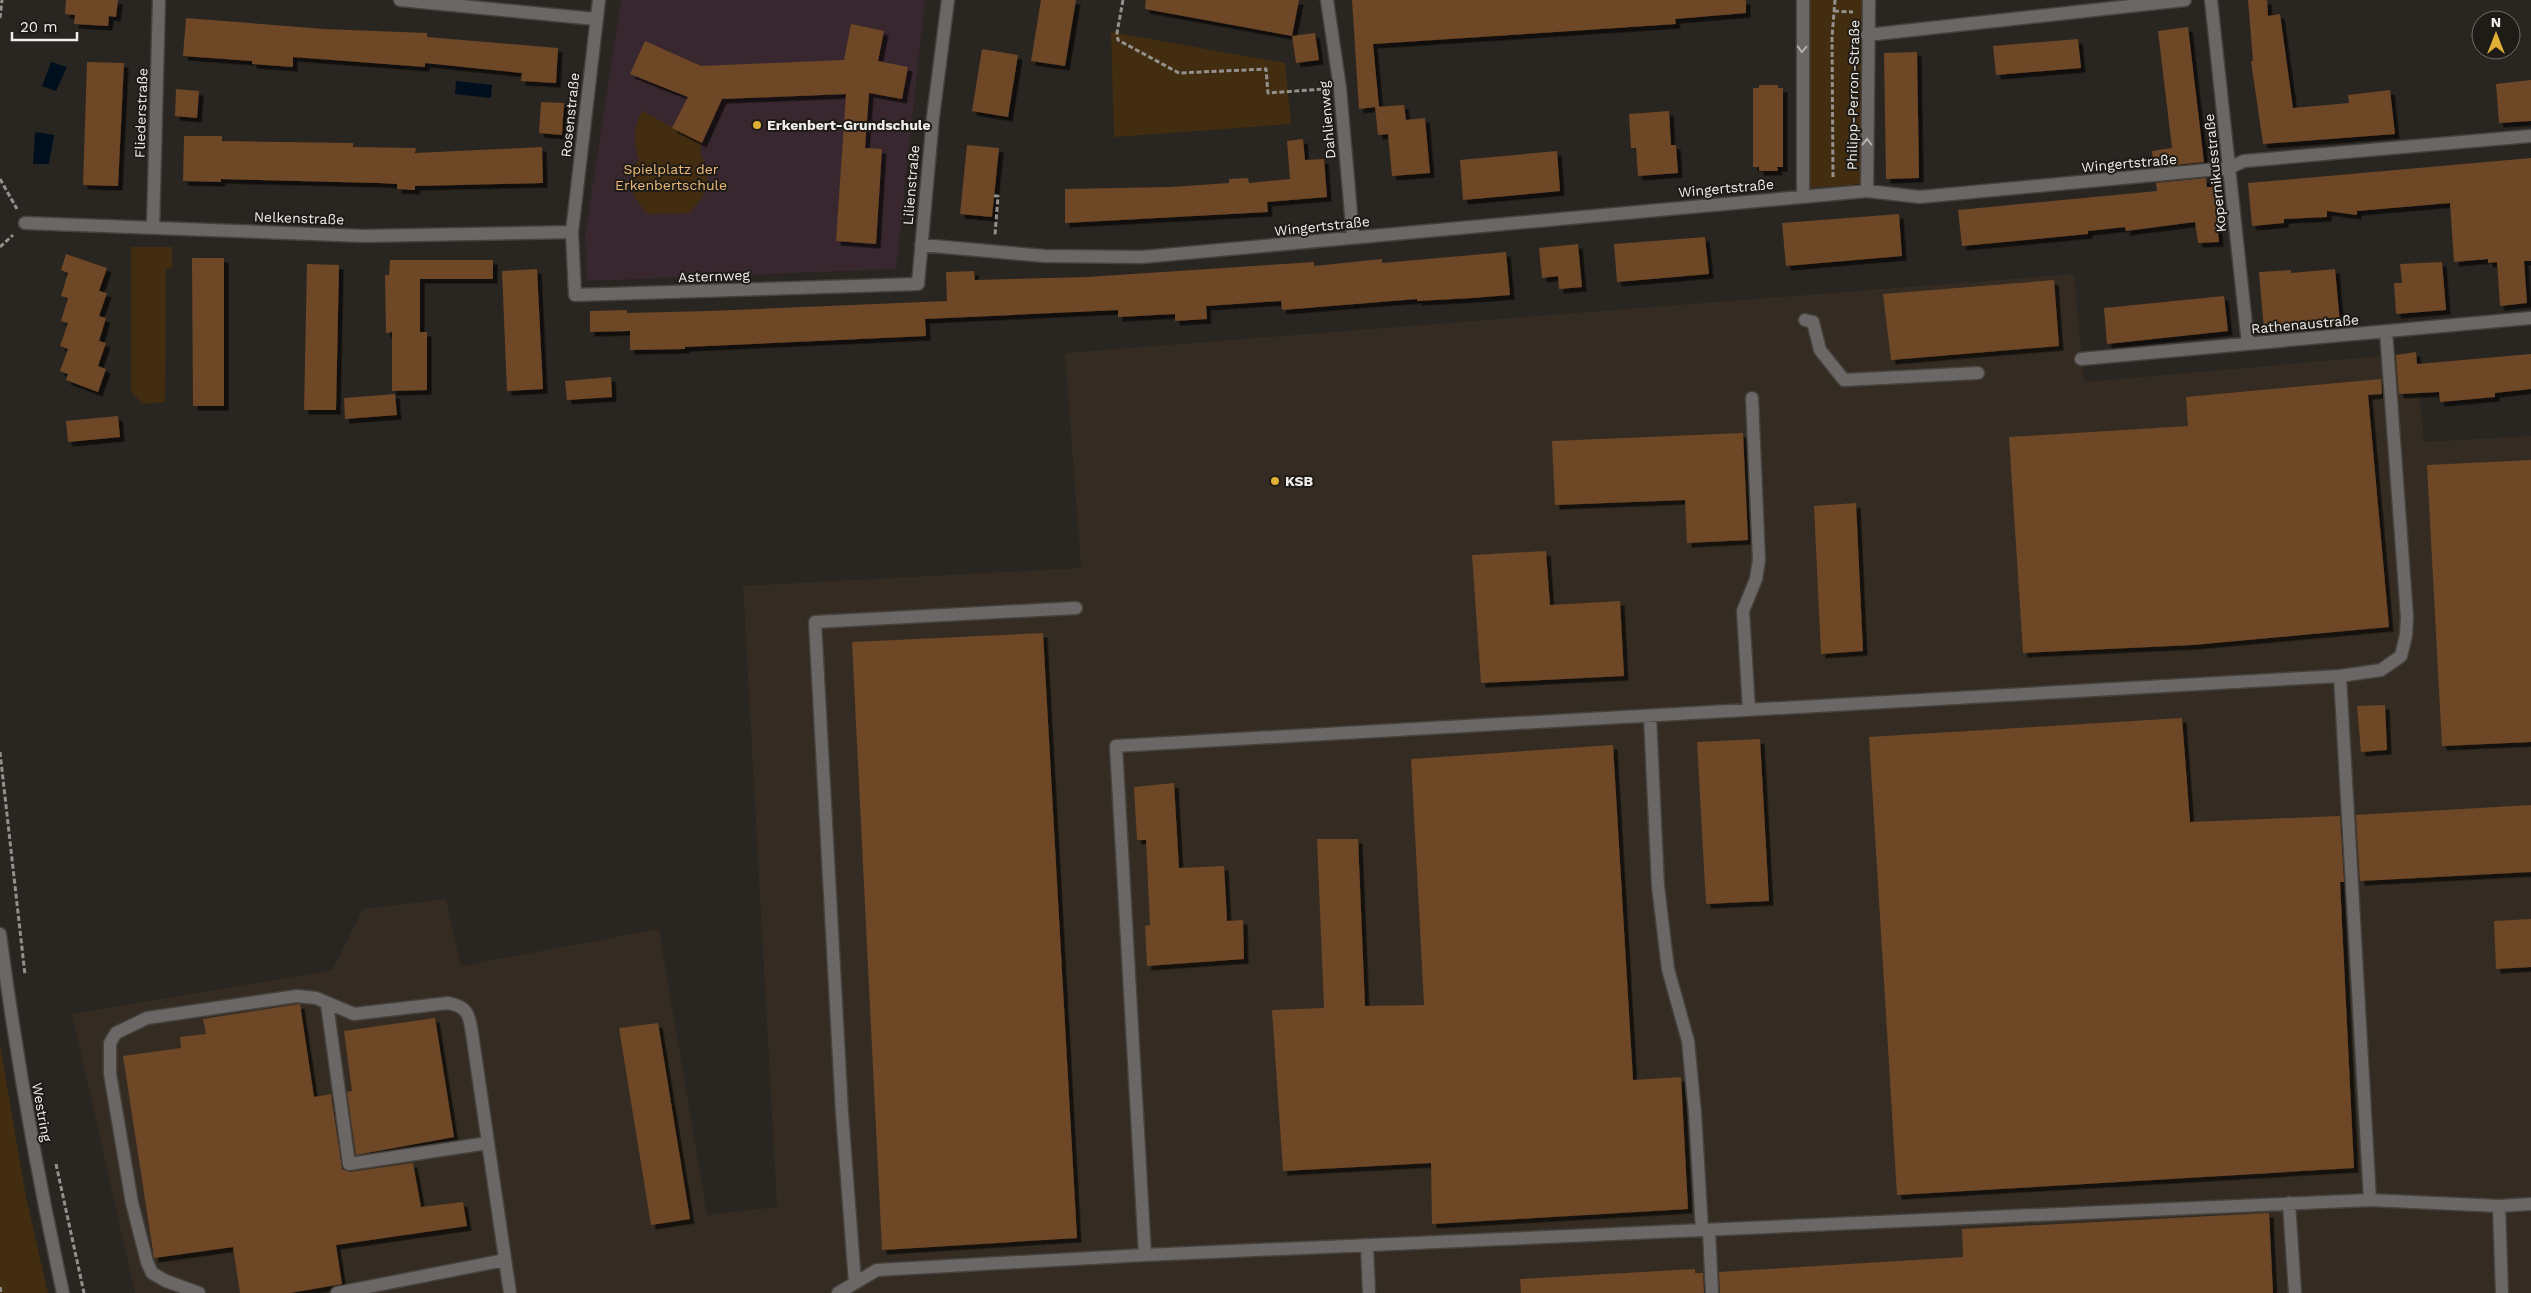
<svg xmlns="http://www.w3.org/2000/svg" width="2531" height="1293" viewBox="0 0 2531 1293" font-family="'Work Sans',sans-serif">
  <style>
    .built { fill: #342c22 }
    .education { fill: #38272f }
    .green { fill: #422d10 }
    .water { fill: #000f1d }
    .building { fill: #6e4627; filter: url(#shadow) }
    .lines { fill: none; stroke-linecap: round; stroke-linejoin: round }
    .minor-casing { stroke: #45413c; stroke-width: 15 }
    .path { stroke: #94918d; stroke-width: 3; stroke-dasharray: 5 2.5; stroke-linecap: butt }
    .minor { stroke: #6a6766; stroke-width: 12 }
    .oneway { stroke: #b4b1af }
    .poi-dot { fill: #e1af34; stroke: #1f1b17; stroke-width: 2 }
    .labels { text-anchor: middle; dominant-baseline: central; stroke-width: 4; stroke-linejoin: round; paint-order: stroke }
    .street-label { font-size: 14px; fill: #f0eeea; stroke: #1f1b17 }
    .poi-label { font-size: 14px; font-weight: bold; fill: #f0eeea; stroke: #1f1b17; text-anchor: start }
    .park-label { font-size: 14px; fill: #edba79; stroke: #1f1b17 }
  </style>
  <defs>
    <filter id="shadow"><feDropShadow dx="4.5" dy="4.5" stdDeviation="0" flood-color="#0009"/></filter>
  </defs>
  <rect width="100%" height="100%" fill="#292520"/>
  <path class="built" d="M2074,274L2084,382L2416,353L2424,442L2531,436V1293H135L72,1014L332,970L363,909L446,899L461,966L659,929L707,1215L777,1207L743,586L1081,568L1065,353Z"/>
  <path class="education" d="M621,0H925L896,269L587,281L585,236Z"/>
  <path class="green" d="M1809,0H1864L1862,35L1863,184L1808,188Z
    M1111,32L1285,63L1291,124L1114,137Z
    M642,111L702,143C699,151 701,154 704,162C712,184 705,197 689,213L648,214C630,195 625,182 639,159C633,140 633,129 642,111Z
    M131,247H172V268L166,269L165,402L143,404L131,392Z
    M0,1045L26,1197L48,1293H0Z"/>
  <path class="water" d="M51,62L67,67L56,91L42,86Z
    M456,81L492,85L491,98L455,94Z
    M35,132L54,135L49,164H33Z"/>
  <path class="building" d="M66,0H118L116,17L109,16L108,26L74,24L75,15L65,14Z
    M1041,0H1076L1065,66L1031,61Z
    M1146,0H1299L1292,36L1145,9Z
    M1352,0H1746V13L1675,19L1676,24L1373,44L1379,107H1376L1404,105L1406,120L1425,118L1430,173L1392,176L1388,134L1378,135L1375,107L1359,109Z
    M2248,0H2267L2268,16L2280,14L2293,108L2349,103L2348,95L2390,90L2395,134L2263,144L2251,61H2253Z
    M186,18L324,29L427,33V37L558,48L556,83L521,81L522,73L425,63V67L293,57V67L252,64V61L183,56Z
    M851,24L884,31L878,61L908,67L902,99L869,93L865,148L882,149L876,244L836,241L846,94L722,99L702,143L672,128L688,97L630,74L645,41L701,66L844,60Z
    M2188,27L2204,162L2154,167L2152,151L2172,148L2158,31Z
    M1315,33L1319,60L1296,63L1292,36Z
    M2078,39L2081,68L1996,75L1993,46Z
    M982,49L1018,55L1008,117L972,111Z
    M1917,52L1919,178L1886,179L1884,53Z
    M87,62L124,63L118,186L83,185Z
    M2531,80V121L2499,123L2496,84Z
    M1759,85H1778V88H1783V167H1777L1778,171H1759V167H1753V88H1759Z
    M176,89L199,91L197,118L175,116Z
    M541,102L564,103L562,135L539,133Z
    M1669,111L1671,145H1676L1678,173L1638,176L1636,148H1631L1629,114Z
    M184,136H222V141L353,143V147L416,148L415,153L542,147L543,183L415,186V190L397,189V184L379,183L221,179V182L183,181Z
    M1303,139L1305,160L1324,159L1327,197L1267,202L1268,212L1065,223V189L1170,187L1229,183V179L1248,178L1249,183L1290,179L1287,141Z
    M967,145L999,148L992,217L960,214Z
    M1557,151L1560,191L1463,200L1460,160Z
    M2531,158V261H2524L2527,303L2500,306L2497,262L2488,263V259L2454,262L2450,203L2357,211V215L2327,211V217L2284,219V223L2252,226L2248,183Z
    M2206,178L2207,187H2214L2219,242L2198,243L2195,222L2126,231L2125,227L2088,231V234L1962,246L1958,210L2157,191L2156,183Z
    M1899,214L1902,256L1786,266L1782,223Z
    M1705,237L1709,274L1617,282L1614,244Z
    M1578,244L1582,287L1559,289L1558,276L1542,278L1539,248Z
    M1506,252L1510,295L1472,298L1417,301V299L1282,310L1281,301L1206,306L1207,319L1175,321V314L1118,317V310L925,319L926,336L685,347V349L630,350V331L590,332V311L627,310V313L708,311L947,301L946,272L974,271L975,280L1087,277L1314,262V266L1382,259V263Z
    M66,254L107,268L99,291L107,293L99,316L106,318L99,341L106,343L98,366L106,369L98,392L66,380L68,374L60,371L68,349L60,346L68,323L61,321L68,298L61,296L68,273L61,270Z
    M192,258H224V406H193Z
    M390,260H493V279H420V332H427V390L392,391V332L386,333L385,275H389Z
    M2442,262L2446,310L2396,314L2394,283H2402L2400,264Z
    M307,264L339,265L336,410H304Z
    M537,269L543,389L507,391L502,271Z
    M2335,269L2340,323L2264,330L2259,272L2291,270V273Z
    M2054,280L2059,346L1891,360L1883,294Z
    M2224,296L2228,331L2107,344L2104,308Z
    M2416,352L2417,364L2531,354V389L2495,393V397L2440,402L2439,392L2399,394L2396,355Z
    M611,377L612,397L567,400L565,381Z
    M2381,379L2382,394L2368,395L2389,627L2193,645L2023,653L2009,437L2188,426L2186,397Z
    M395,394L397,415L345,419L344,398Z
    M118,416L120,437L68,442L66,421Z
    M1743,433L1748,540L1687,543L1685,500L1555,505L1552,441Z
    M2531,460V742L2442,746L2427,465Z
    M1856,503L1863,651L1821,654L1814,506Z
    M1546,551L1550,605L1620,601L1624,676L1481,683L1472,555Z
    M1043,633L1077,1238L882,1250L852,642Z
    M2385,705L2387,750L2361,752L2357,706Z
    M2182,718L2190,822L2340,816L2344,882H2340L2354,1168L1897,1195L1869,737Z
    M1760,739L1769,901L1706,904L1697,742Z
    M1613,745L1633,1080L1681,1077L1688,1209L1432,1224L1431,1163L1283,1171L1272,1010L1324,1008L1317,839H1358L1365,1006L1424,1005L1411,759Z
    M1174,783L1179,868L1224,866L1227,921L1243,920L1244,959L1147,966L1145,926L1150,925L1146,840H1137L1134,787Z
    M2531,805V872L2360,881L2356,815Z
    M2531,919V967L2496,969L2494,921Z
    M300,1004L314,1097L331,1094L342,1169L350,1172L413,1163L421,1207L463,1202L467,1226L336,1245L342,1284L290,1293H240L233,1247L154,1258L123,1056L181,1048L180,1037L206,1034L203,1019Z
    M435,1018L454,1137L356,1155L347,1092L352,1091L344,1031Z
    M658,1023L690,1219L651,1225L619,1028Z
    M2269,1213L2273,1293H1720L1719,1272L1963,1257L1962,1229Z
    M1695,1269V1273H1703L1704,1293H1521L1520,1279Z"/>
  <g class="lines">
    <defs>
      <path id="minor" d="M400,0L595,19
        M599,0L572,232L575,295L918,284L933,117L948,0
        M1327,0L1340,88L1353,237
        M2211,0L2248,344
        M1867,35L2185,0
        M1867,191L1869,0
        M1803,196V0
        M25,223L364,236L572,232
        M153,228L159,0
        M921,245L1045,256L1142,257L1867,191L1920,197L2229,168L2244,161L2531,136
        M1805,320L1813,322L1820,350L1844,380L1978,373
        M2081,359L2531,318
        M2340,676L2381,670L2401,656L2406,635L2407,617L2386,331
        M1749,710L1743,611L1756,579L1759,560L1752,398
        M1650,716L1658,886L1668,969L1688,1041L1695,1113L1702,1230
        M0,934C16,1055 37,1174 63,1293
        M327,1004L349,1164L488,1143
        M2289,1203L2295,1293
        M2499,1206L2502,1293
        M1709,1230L1712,1293
        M1367,1245L1369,1293
        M1145,1255L1116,746L2340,676L2370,1200
        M855,1283L842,1113L815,622L1076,608
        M199,1293L166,1281L152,1273L147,1262L132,1203L110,1074V1043L116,1033L147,1018L297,996L316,998L354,1014L448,1003C468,1007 469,1014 472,1033L510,1293
        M337,1293L505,1260
        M838,1293L877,1270L1145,1255L2370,1200L2499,1206L2531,1204"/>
    </defs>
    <use href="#minor" class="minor-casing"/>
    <path class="path" d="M1123,0L1117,33L1118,40L1179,73L1266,69L1268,93L1324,89
      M1834,11L1853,12
      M0,18L2,0
      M1833,177L1832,37L1835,0
      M0,179L17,209
      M994,196H998L995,235
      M0,247L13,235
      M0,752L25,975
      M56,1164L84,1293
      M0,1287L1,1293"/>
    <use href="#minor" class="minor"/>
  </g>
  <defs><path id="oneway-chevron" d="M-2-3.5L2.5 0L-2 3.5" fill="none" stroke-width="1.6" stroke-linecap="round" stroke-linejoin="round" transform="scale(1.25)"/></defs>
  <g class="oneway">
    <use href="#oneway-chevron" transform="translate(1802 49) rotate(92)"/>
    <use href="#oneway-chevron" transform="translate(1867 142) rotate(-90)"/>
  </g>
  <g class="poi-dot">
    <circle cx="757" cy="125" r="5"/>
    <circle cx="1275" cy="481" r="5"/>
  </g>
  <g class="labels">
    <g class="street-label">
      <text transform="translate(1853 95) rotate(-89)">Philipp-Perron-Straße</text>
      <text transform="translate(141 113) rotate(-88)">Fliederstraße</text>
      <text transform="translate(570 115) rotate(-84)">Rosenstraße</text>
      <text transform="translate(1327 120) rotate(-95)">Dahlienweg</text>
      <text transform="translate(2129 163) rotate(-5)">Wingertstraße</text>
      <text transform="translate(2215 173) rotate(-96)">Kopernikusstraße</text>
      <text transform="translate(911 185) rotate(-85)">Lilienstraße</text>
      <text transform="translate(1726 188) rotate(-5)">Wingertstraße</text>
      <text transform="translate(299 218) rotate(2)">Nelkenstraße</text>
      <text transform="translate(1322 226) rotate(-6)">Wingertstraße</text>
      <text transform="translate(714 276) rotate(-2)">Asternweg</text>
      <text transform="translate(2305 324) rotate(-5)">Rathenaustraße</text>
      <text transform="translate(42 1112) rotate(80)">Westring</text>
    </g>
    <g class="poi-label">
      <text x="767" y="125">Erkenbert-Grundschule</text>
      <text x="1285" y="481">KSB</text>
    </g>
    <g class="park-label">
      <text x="671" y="169">Spielplatz der<tspan x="671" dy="16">Erkenbertschule</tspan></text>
    </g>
  </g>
  <g transform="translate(2496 35)"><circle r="24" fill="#1f1b17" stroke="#736f6b"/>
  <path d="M0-4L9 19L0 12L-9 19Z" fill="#e1af34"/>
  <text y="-8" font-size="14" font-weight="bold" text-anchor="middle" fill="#f0eeea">N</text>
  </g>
  <path d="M12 32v8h65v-8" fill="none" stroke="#f0eeea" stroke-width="2.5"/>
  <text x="20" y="32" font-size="15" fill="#f0eeea" stroke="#1f1b17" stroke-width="4" paint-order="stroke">20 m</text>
</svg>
